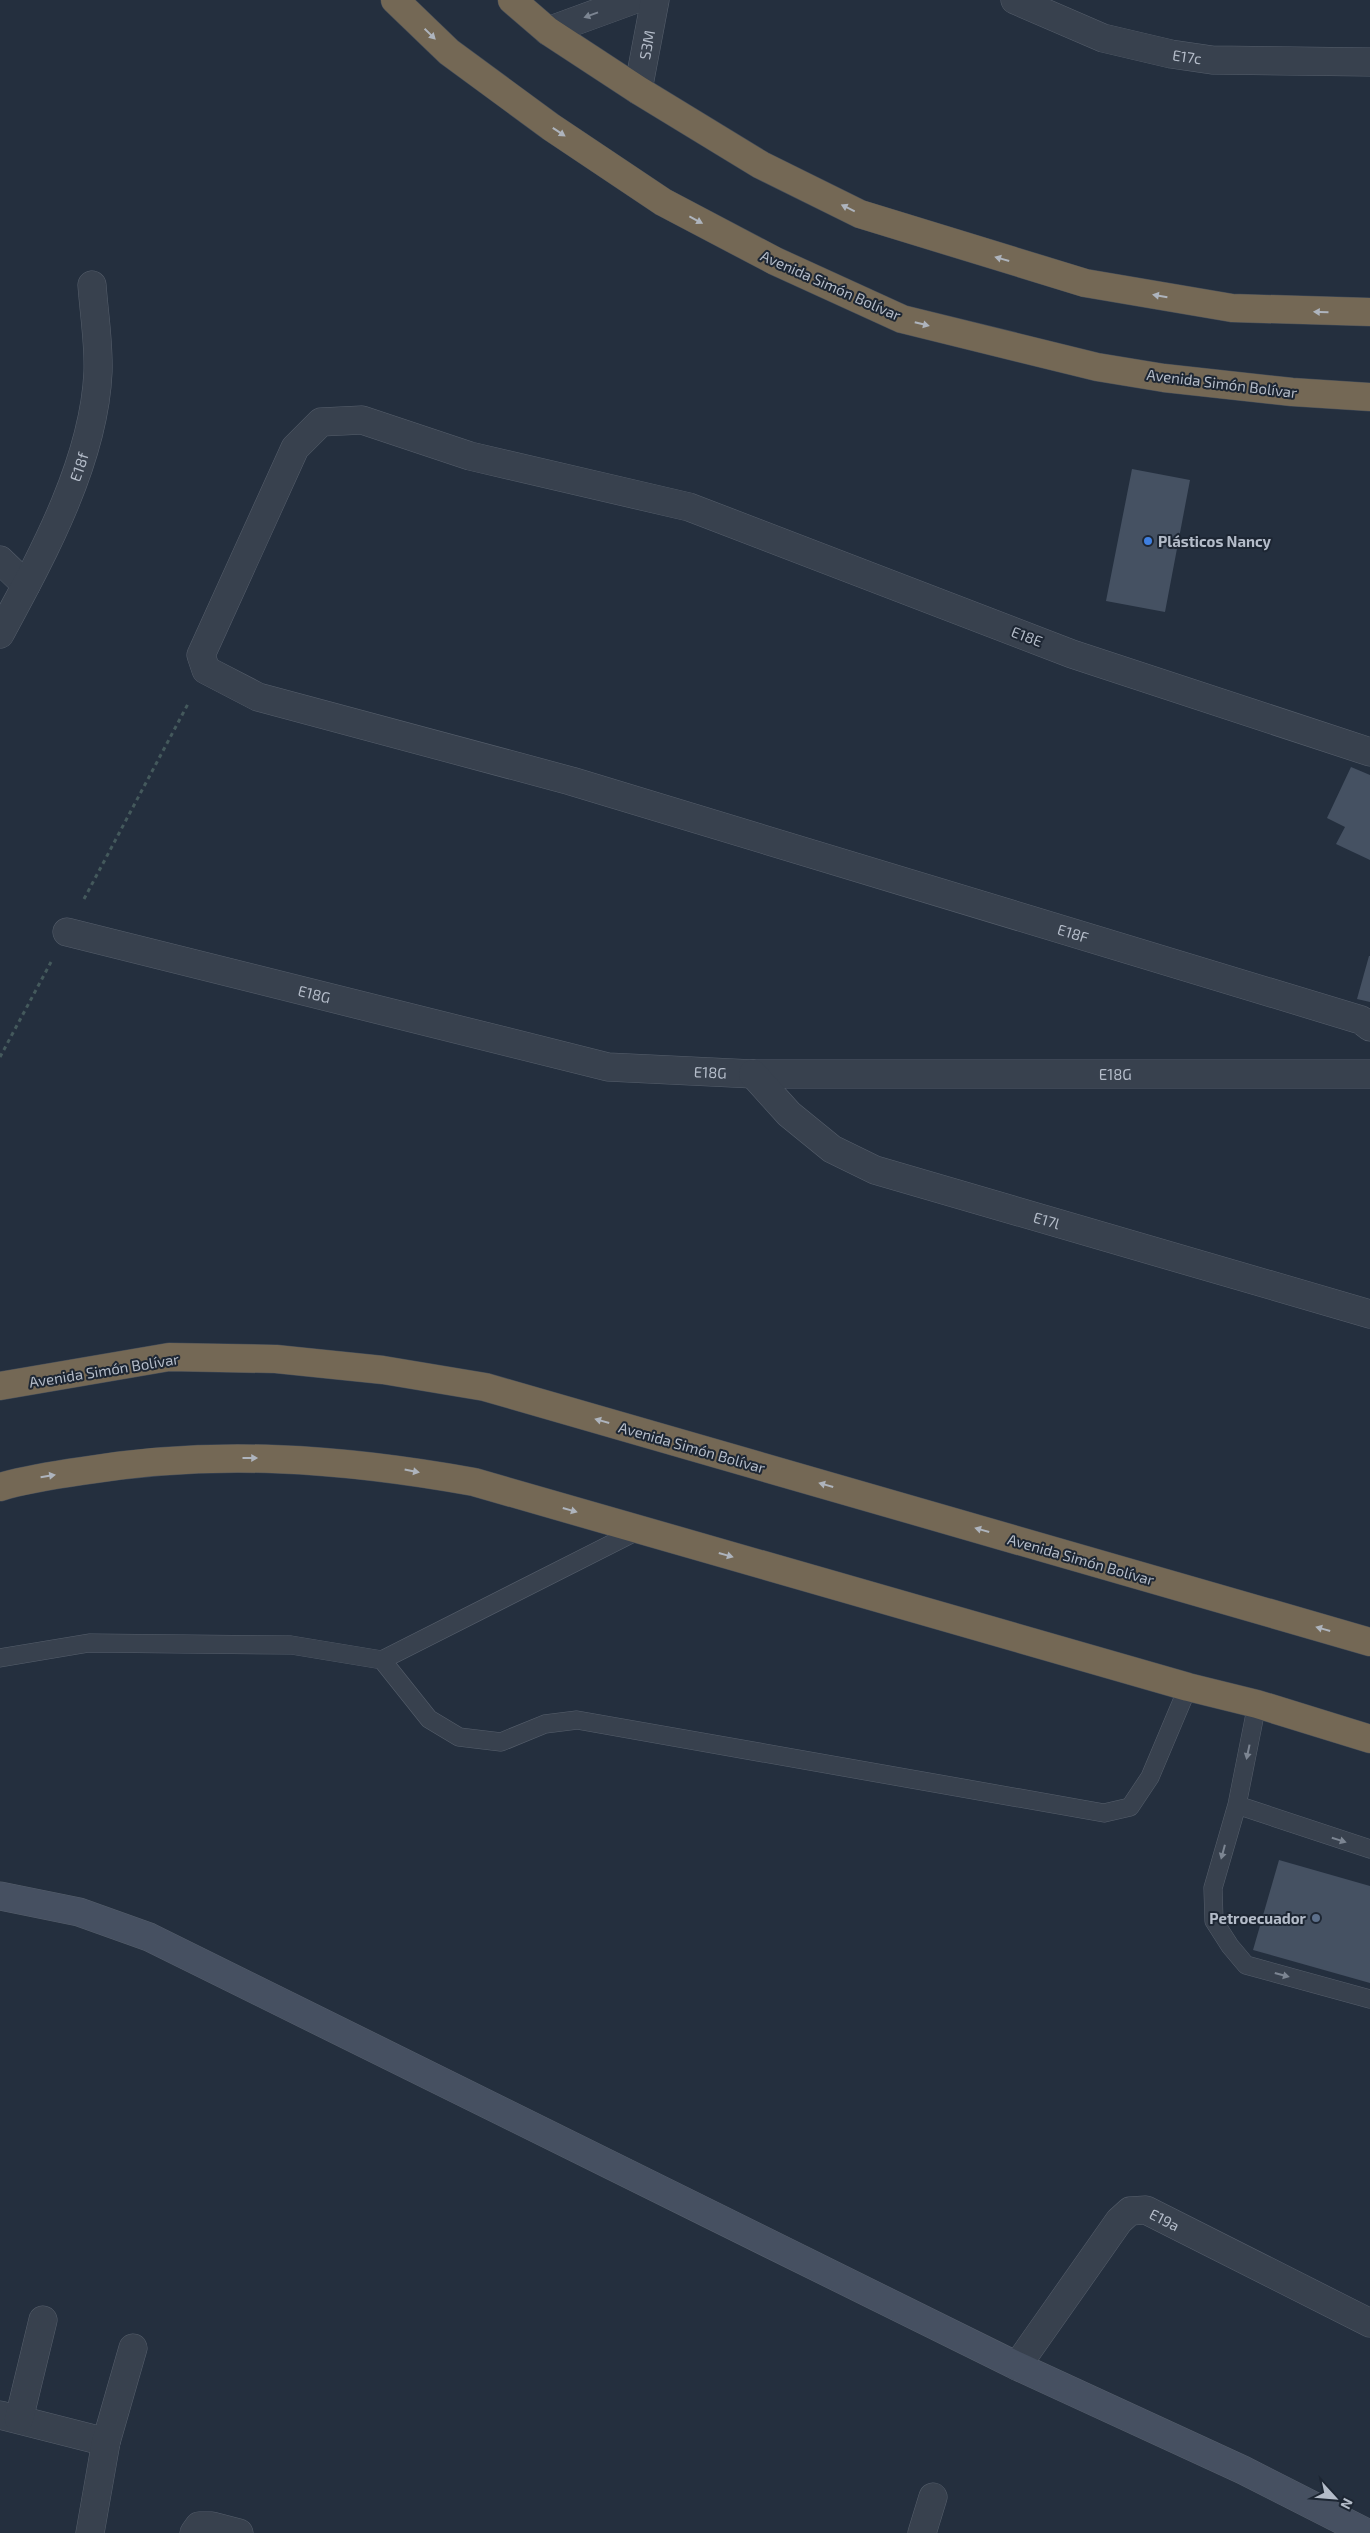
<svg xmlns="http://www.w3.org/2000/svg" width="1370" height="2533" viewBox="0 0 1370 2533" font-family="'Exo 2',sans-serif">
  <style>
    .building { fill: #455162 }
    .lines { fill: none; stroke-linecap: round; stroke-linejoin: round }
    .lane-casing { stroke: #565f6c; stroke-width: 19 }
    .street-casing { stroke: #565f6c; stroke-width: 29 }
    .secondary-casing { stroke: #565f6c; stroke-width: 29 }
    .highway-casing { stroke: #434c59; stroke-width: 29 }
    .path { stroke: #44595c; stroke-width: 3; stroke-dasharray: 4 4; stroke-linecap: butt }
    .lane { stroke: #38414e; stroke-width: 18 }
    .street { stroke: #38414e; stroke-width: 28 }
    .secondary { stroke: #465061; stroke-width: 28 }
    .highway { stroke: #746855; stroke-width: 28 }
    .oneway { fill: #7c8592 }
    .oneway2 { fill: #aeb4bd }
    .shop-dot { fill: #3f7fe0; stroke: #1d2633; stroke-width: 2 }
    .service-dot { fill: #5c6f8a; stroke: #1d2633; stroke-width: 2 }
    .labels { text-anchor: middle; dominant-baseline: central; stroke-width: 4; stroke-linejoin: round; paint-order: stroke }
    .street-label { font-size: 15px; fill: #b4bcc9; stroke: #1d2633 }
    .poi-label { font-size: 15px; font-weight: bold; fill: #b4bcc9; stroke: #1d2633; text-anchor: start }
  </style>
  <rect width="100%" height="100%" fill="#242f3e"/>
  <path class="building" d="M1132,469L1190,480L1165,612L1106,601Z
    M1351,767L1370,775V860L1336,844L1345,827L1327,818Z
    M1369,956H1370V1002L1357,999Z
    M1279,1860L1370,1886V1983L1253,1950Z"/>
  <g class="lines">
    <defs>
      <path id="lane" d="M0,1658L89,1643L291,1645L382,1660L429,1719L459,1737L501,1742L545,1724L577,1720L1104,1813L1130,1807L1150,1777L1188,1687
        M382,1660L639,1530
        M1257,1704L1237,1805L1370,1849
        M1237,1805L1213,1888L1214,1921L1230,1946L1246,1965L1370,1999"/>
      <g id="street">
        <path id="s1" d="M1015,0L1103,38L1171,54L1212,60L1370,62"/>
        <path d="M548,31L633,0"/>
        <path id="s2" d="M638,90L655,0"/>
        <path d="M0,560L26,585"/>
        <path id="s3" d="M0,634C42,556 94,462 98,372C99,343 94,313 92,285"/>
        <path id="s4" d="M1370,752L1072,654L689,507L470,456L362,420L321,422L295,448L201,655L206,670L258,697L571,781L1361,1020L1370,1027"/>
        <path id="s5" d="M67,932L608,1067L753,1074H1370"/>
        <path id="s6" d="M753,1074L789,1114L832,1149L875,1170L1370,1314"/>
        <path id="s7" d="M1017,2366L1119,2221L1130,2211L1146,2210L1370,2323"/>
        <path d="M0,2415L106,2442"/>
        <path d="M19,2419L43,2320"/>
        <path d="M90,2533L106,2442L133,2348"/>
        <path d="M194,2533L199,2526H212L239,2533"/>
        <path d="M922,2533L933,2497"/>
      </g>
      <path id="secondary" d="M0,1896L79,1912L149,1937L1017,2366L1243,2470L1367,2533"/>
      <path id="highway" d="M395,0L449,52L551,127L663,202L775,261L902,319L1097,367L1164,378L1292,392L1370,397
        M512,0L548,31L638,90L761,165L860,214L1085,283L1232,308L1370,312
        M0,1386L169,1357L276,1359L383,1370L485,1387L1370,1642
        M0,1487C27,1479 54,1475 82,1471C215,1449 341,1458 474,1482L1188,1687L1257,1704L1370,1739"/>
    </defs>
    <use href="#lane" class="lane-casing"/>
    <use href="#street" class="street-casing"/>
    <use href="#secondary" class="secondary-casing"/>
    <use href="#highway" class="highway-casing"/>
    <path class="path" d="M84,899L189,702
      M0,1057L51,962"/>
    <use href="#lane" class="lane"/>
    <use href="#street" class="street"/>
    <use href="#secondary" class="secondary"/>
    <use href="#highway" class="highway"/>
  </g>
  <defs><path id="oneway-solid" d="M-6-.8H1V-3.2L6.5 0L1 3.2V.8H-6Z" transform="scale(1.25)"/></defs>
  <g class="oneway">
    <use href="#oneway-solid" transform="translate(591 15) rotate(160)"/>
    <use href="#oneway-solid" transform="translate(1248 1752) rotate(102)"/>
    <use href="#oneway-solid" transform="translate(1339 1840) rotate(17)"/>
    <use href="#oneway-solid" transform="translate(1223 1852) rotate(105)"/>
    <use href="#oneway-solid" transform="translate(1282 1975) rotate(15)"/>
  </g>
  <g class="oneway2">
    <use href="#oneway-solid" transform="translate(430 34) rotate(44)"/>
    <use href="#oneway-solid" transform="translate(559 132) rotate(34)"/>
    <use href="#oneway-solid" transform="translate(848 208) rotate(-154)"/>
    <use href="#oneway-solid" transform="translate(696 220) rotate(28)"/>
    <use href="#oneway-solid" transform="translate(1002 259) rotate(-164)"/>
    <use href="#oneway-solid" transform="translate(1160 296) rotate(-170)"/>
    <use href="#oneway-solid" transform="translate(1321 312) rotate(-178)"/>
    <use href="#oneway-solid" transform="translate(922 324) rotate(14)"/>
    <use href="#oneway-solid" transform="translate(602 1421) rotate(-164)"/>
    <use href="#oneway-solid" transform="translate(250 1458)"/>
    <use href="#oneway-solid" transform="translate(412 1471) rotate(11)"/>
    <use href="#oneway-solid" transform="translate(48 1476) rotate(-9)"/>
    <use href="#oneway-solid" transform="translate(826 1485) rotate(-164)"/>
    <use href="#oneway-solid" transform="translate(570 1510) rotate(16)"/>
    <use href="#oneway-solid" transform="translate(982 1530) rotate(-164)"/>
    <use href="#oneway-solid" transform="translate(726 1555) rotate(16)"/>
    <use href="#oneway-solid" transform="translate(1323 1629) rotate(-164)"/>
  </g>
  <circle class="shop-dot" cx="1148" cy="541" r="5"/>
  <circle class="service-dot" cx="1316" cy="1918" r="5"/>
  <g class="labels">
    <g class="street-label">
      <text stroke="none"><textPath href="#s2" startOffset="46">S3M</textPath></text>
      <text stroke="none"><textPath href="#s1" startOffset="182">E17c</textPath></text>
      <text transform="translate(831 285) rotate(24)">Avenida Simón Bolívar</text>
      <text transform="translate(1222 383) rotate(7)">Avenida Simón Bolívar</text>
      <text stroke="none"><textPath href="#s3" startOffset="185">E18f</textPath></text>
      <text transform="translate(1027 636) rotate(21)">E18E</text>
      <text stroke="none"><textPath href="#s4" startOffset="2291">E18F</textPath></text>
      <text stroke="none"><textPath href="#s5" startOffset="255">E18G</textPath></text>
      <text stroke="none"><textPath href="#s5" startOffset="660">E18G</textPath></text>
      <text stroke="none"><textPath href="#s5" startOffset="1065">E18G</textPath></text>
      <text stroke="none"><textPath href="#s6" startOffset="336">E17l</textPath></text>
      <text transform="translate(104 1370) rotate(-9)">Avenida Simón Bolívar</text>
      <text transform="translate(692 1447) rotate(16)">Avenida Simón Bolívar</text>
      <text transform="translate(1081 1559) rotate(16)">Avenida Simón Bolívar</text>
      <text stroke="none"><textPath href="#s7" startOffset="229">E19a</textPath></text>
    </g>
    <g class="poi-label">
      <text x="1158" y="541">Plásticos Nancy</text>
      <text x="1306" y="1918" text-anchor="end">Petroecuador</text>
    </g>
  </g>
  <g transform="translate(1335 2498) rotate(116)" stroke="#1d2633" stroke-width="4" paint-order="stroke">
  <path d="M0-4L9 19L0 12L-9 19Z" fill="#b4bcc9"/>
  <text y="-8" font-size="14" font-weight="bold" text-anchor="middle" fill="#b4bcc9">N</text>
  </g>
</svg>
